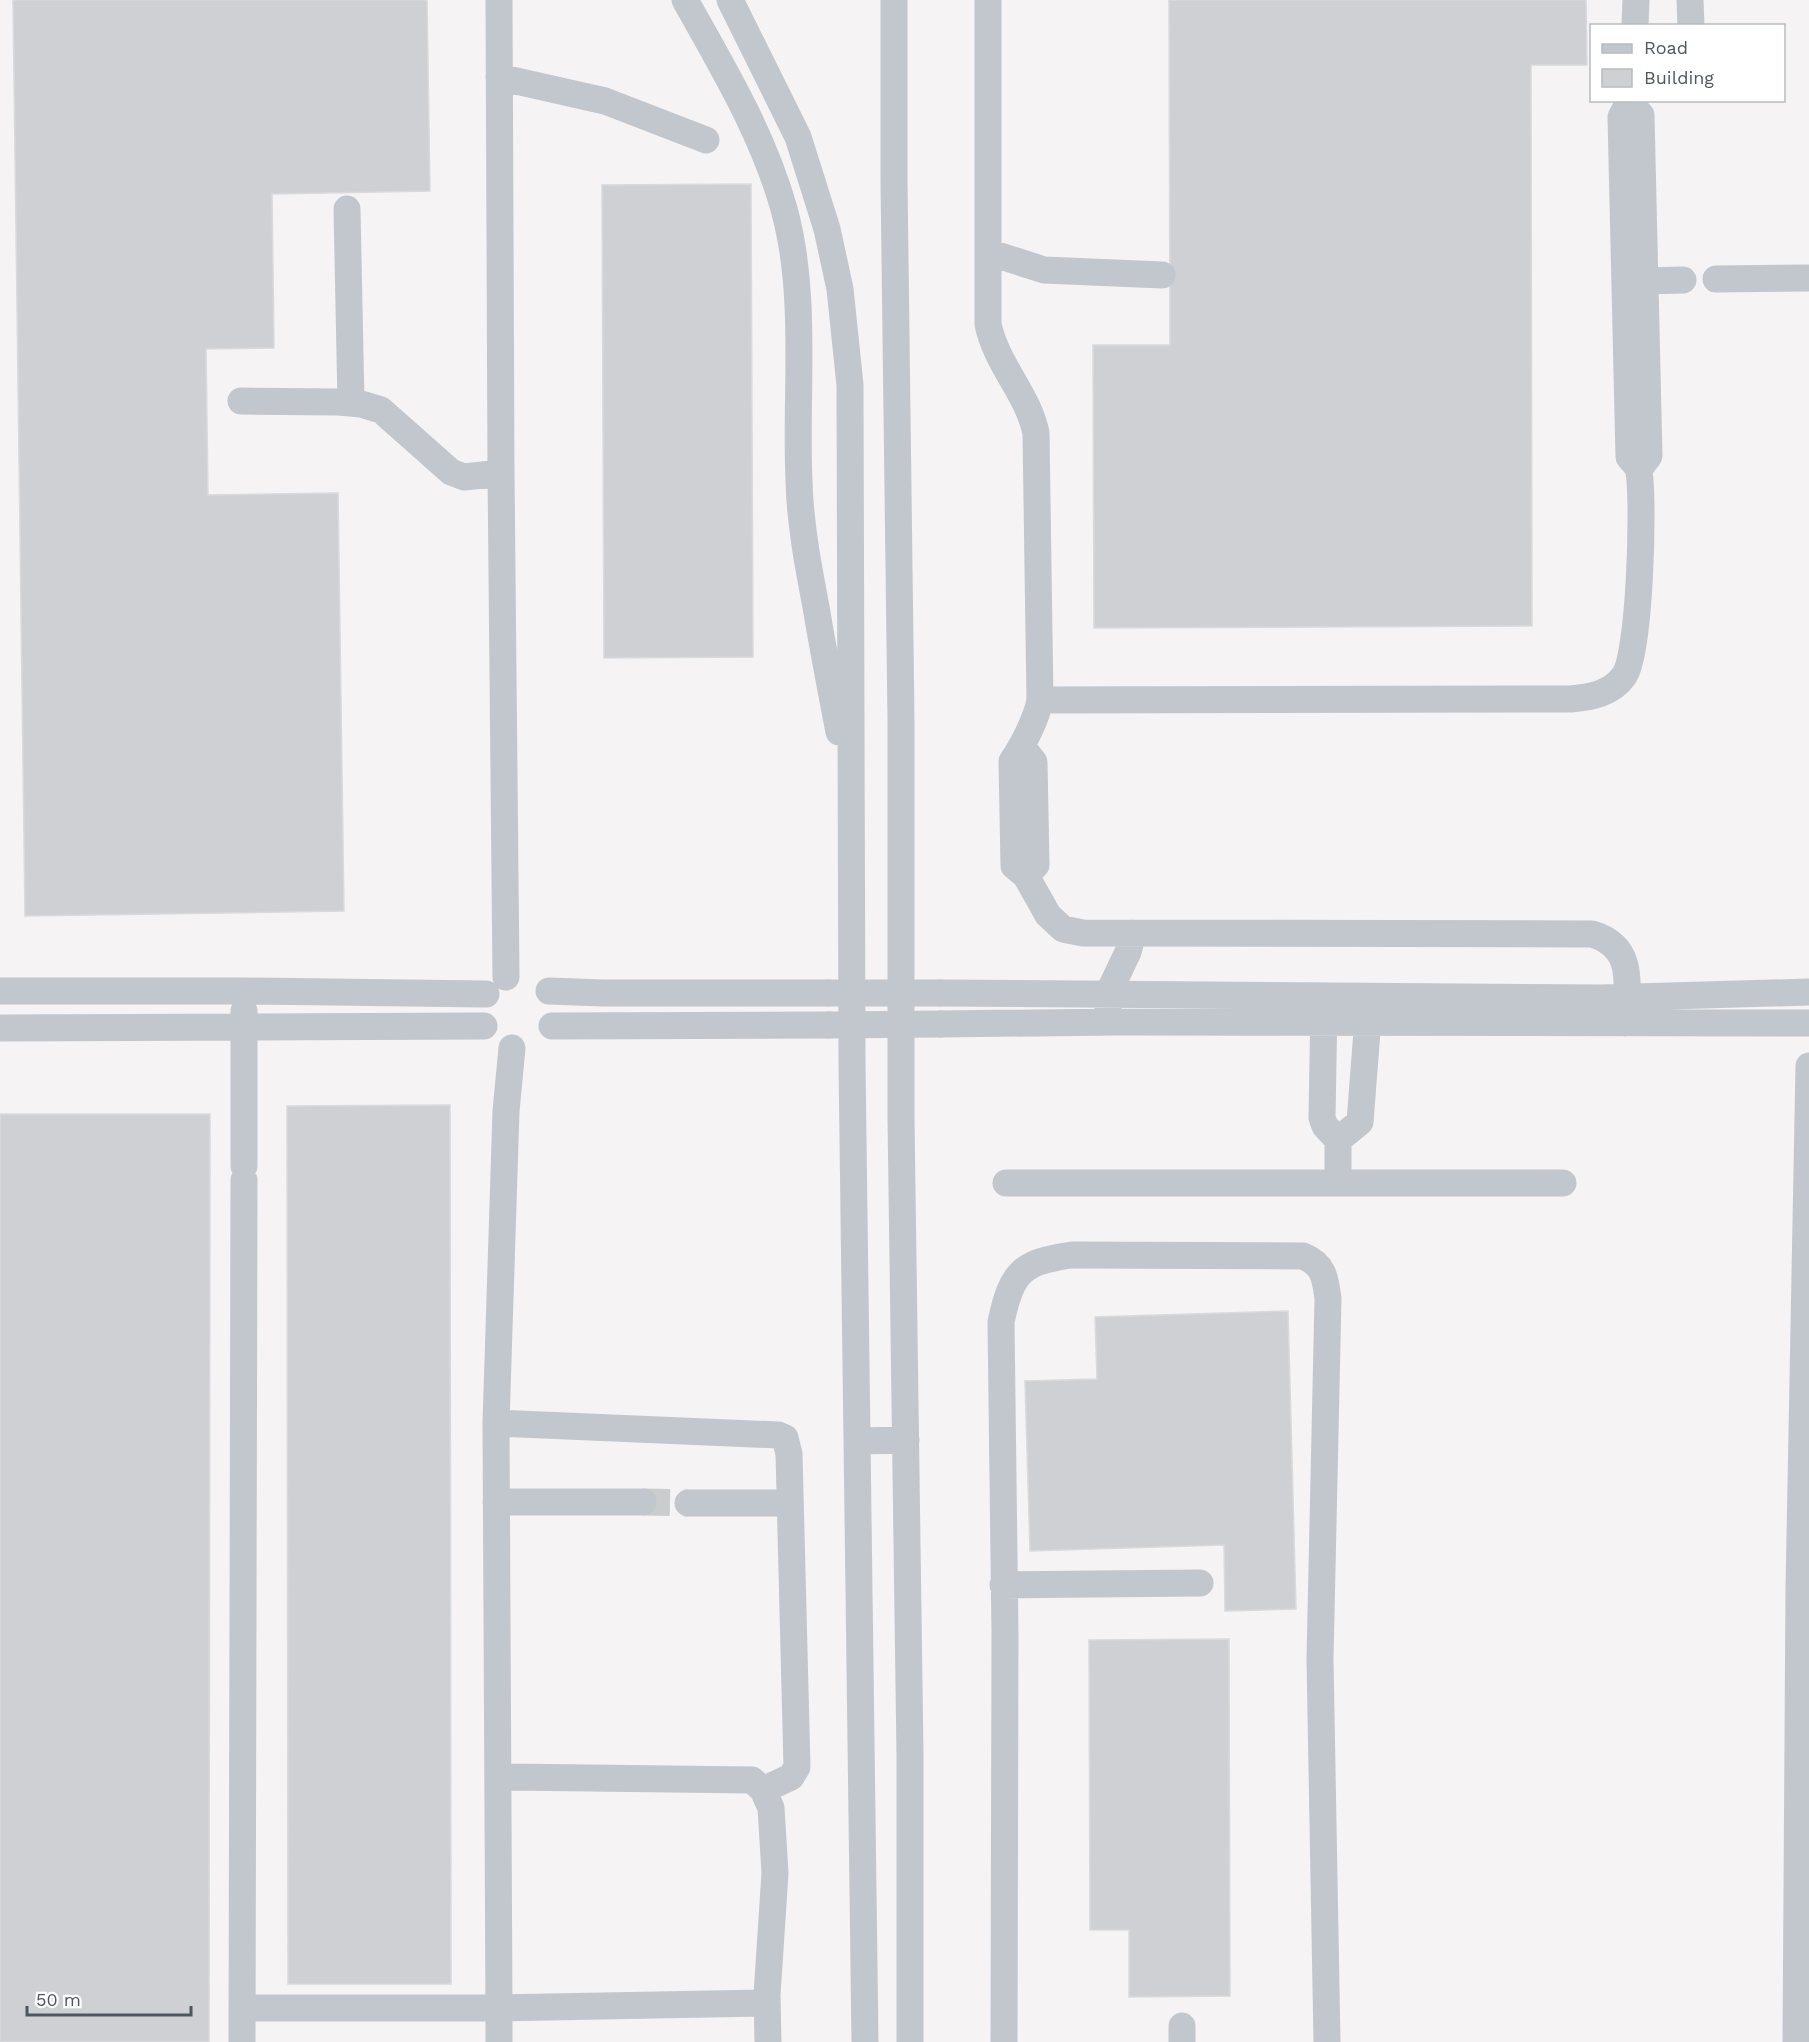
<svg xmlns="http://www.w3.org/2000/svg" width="1809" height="2042" viewBox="0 0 1809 2042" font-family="'Work Sans',sans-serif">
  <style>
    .building { fill: #ced0d4; stroke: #d8dadd; stroke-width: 1.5 }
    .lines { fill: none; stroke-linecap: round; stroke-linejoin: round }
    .minor-tunnel { stroke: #cbccce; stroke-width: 27; stroke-dasharray: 27 14; stroke-linecap: butt }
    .minor { stroke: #c1c7cd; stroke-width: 27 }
    .minor-bridge { stroke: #c1c7cd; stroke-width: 27 }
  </style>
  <rect width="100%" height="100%" fill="#f5f3f3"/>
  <path class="building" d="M13,0H427L430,191L272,194L274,348L206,349L208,495L338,493L344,911L25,916Z
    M1169,0H1586L1587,65H1531L1532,626L1094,628L1093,345H1170Z
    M751,184L753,657L604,658L602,185Z
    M450,1105L451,1984H288L287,1106Z
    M0,1114H210L209,2042H0Z
    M1288,1311L1296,1609L1225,1611L1224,1545L1030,1551L1025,1381L1097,1379L1095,1317Z
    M1229,1639L1230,1996L1129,1997V1930H1090L1089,1640Z"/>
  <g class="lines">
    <path class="minor-tunnel" d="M643,1502L688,1503"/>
    <path class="minor" d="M499,0L501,473L506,977
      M685,0C723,68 763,134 784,209C808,296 795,392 799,481C800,523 808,565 816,607C823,649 831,690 839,732
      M730,0L798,137L827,229L840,289L850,385L852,1064L865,2042
      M894,0V181L901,721V1119L910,1755V2042
      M988,0V324C996,364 1028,394 1036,433L1040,700C1037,718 1022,747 1012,761L1014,866L1026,876L1048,915L1063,929L1083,933L1592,934C1636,947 1627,985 1625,1023
      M1690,0L1691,26
      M1635,26L1636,0
      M499,77L605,101L706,140
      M1630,103L1641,115L1649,456L1639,469
      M347,209L351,403
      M988,252L1044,270L1162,275
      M1716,279L1809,278
      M1645,281L1683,280
      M241,401L339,402L361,404L381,410L451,472L464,477L501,473
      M1040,700L1571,699C1591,697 1611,694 1624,676C1640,654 1644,503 1639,472C1638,466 1633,462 1629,457L1621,117L1630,100
      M1022,747L1034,762L1036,865L1026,876
      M0,991H244L486,994
      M549,991L603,993H828
      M940,993L1601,998L1809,992
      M1324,1004L1322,1118L1325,1126L1338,1140V1183
      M1108,1009V994L1128,952L1133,933
      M941,1024L1116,1022L1809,1023
      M552,1026L829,1025
      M0,1028L484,1026
      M1338,1140L1360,1122L1369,1005
      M244,1166V1011
      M1006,1183H1563
      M496,1423L778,1435L785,1438L789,1454L797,1767L791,1777L763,1790
      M857,1441L906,1440
      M496,1502H643
      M688,1503H789
      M1003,1585L1200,1583
      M498,1777L752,1780L763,1790L771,1808L775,1873L767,1995L768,2042
      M242,2008H499L496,1423L506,1111L512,1048
      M242,2042L244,1180
      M499,2042V2008L767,2003
      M1004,2042L1005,1634L1001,1322C1012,1271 1022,1262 1072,1255L1303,1256C1324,1265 1325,1277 1328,1298L1320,1659L1327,2042
      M1182,2042V2026
      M1796,2042L1799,1588L1809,1066"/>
    <path class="minor-bridge" d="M828,993H940
      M829,1025L941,1024"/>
  </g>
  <rect x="1590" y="24" width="195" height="78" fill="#ffffff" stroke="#b8bcbf" stroke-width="1.5"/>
  <rect x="1602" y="44" width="30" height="9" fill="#c1c7cd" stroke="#b8bcbf" stroke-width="1.5"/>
  <text x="1644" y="54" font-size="18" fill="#4d575e">Road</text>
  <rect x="1602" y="69" width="30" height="18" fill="#ced0d4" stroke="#b8bcbf" stroke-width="1.5"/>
  <text x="1644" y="84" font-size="18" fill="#4d575e">Building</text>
  <path d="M27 2006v9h164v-9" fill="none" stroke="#4d575e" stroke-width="3"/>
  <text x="36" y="2006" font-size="18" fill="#4d575e" stroke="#ffffff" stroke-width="4.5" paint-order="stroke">50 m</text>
</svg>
